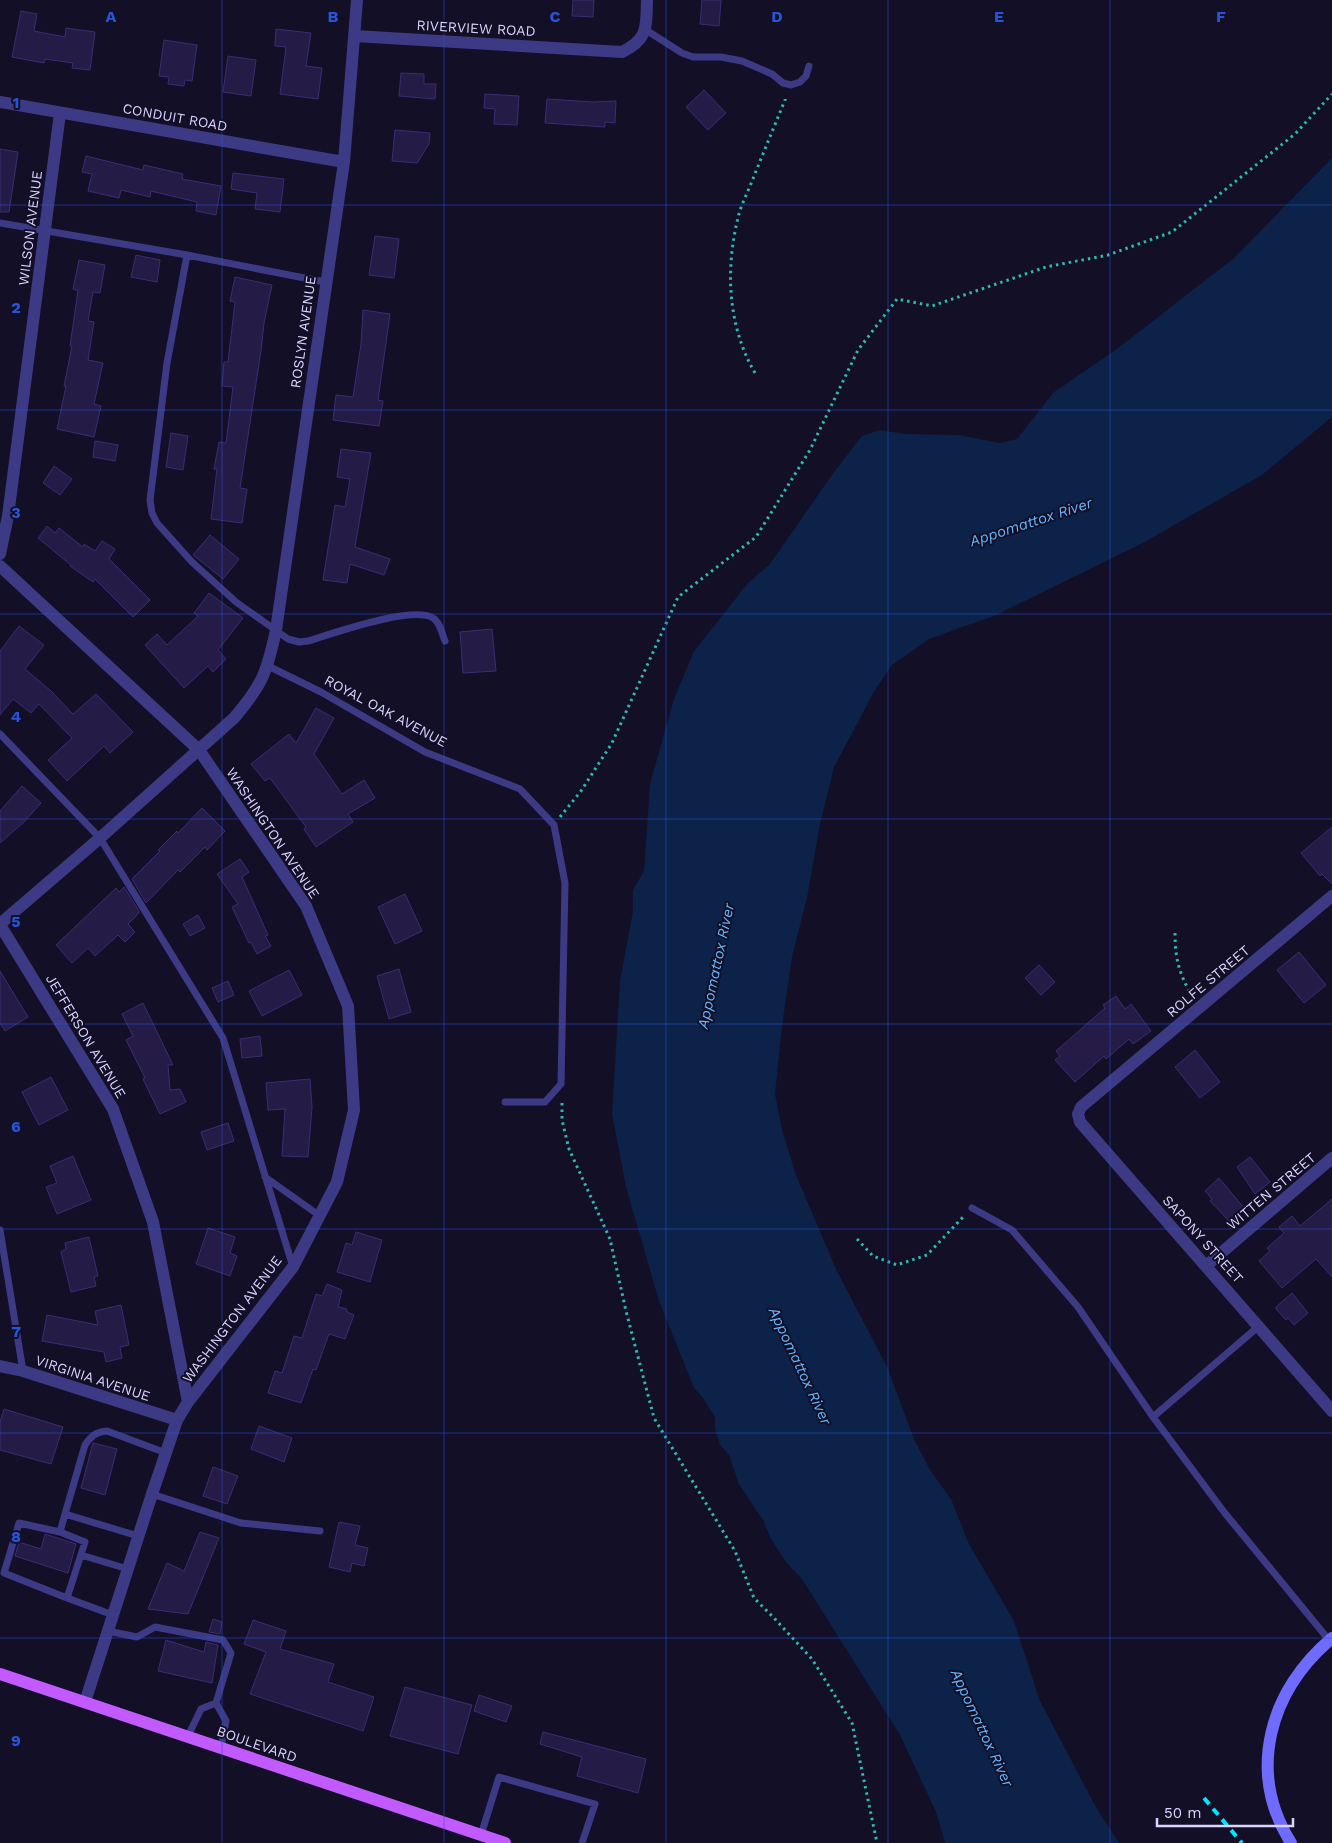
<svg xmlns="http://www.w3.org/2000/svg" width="1332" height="1843" viewBox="0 0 1332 1843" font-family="'Work Sans',sans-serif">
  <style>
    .water { fill: #0c2248 }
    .building { fill: #241b47; stroke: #3b2d73 }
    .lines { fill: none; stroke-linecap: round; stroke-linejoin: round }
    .path { stroke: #2fb8b0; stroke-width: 3; stroke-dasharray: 2.5 4; stroke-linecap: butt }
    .lane { stroke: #3d3a85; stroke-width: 7 }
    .street { stroke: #3d3a85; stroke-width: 12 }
    .secondary { stroke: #6f6bff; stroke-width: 12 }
    .primary { stroke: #c25bff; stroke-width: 12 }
    .rail { stroke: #00e5ff; stroke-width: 4; stroke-dasharray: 8 6; stroke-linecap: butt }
    .grid { fill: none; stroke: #2655da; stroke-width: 1; stroke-opacity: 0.55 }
    .labels { text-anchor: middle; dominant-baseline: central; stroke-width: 4; stroke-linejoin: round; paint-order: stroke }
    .street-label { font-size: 14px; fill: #d9d4ff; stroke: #130f26 }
    .water-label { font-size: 15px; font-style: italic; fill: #62b6ff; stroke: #130f26 }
    .grid-label { font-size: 16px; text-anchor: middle; font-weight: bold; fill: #2655da; stroke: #130f26; stroke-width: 4; stroke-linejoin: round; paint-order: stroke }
  </style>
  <rect width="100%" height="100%" fill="#130f26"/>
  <path class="water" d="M1332,158V417L1262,475L1141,544L996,615L929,639L892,665L875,690L834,767L820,824L807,898L792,957L782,1026L775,1094L782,1130L796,1175L836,1269L887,1367L914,1439L930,1470L951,1499L969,1544L1014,1621L1040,1701L1097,1809L1119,1843H945L936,1812L900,1735L802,1579L786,1562L771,1539L763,1520L739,1484L729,1455L720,1445L715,1429V1417L703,1398L694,1388L659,1301L626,1187L612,1114L620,981L633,911V890L644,871L650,784L674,699L694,651L748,583L770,564L834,472L862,436L880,430L905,434L959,435L1000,443L1017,439L1054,392L1117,349L1234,258Z"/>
  <path class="building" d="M573,0H594L593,17L572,16Z
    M702,0H721L719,26L700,24Z
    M21,11L37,14L34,31L65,37L66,28L95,32L90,70L72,68L73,63L45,59L44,63L12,57Z
    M276,29L311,33L306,66L322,68L318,99L280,94L286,47L275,46Z
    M164,40L197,45L192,81L185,80L184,86L168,84L169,77L159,76Z
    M228,56L256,60L251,96L223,92Z
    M401,73L424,74V84H436L435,99L399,96Z
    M704,90L726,113L708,130L686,107Z
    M485,94L519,96L517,125L494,124L495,109L484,108Z
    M547,99L593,102L616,101L615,123L605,122V127L545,123Z
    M395,130L430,133L429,144L417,163L392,161Z
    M0,149L18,152L9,212H0Z
    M86,156L143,170L144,165L183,174L182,179L221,186L216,215L196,211L197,202L151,191L150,197L121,190L119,198L88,191L92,174L82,172Z
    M233,173L284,179L280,212L255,209L257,193L231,189Z
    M375,236L399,239L394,278L369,275Z
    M136,255L160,260L157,282L131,277Z
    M79,260L105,265L100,293L93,292L88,321L94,322L88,360L103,363L94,404L101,406L94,437L57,429L66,386H64L72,346H70L78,291L73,289Z
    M235,277L272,285L264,323L261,351L240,488L247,489L242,523L211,519L217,469H214L219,442L226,443L233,387L222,386L224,362H228L235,302L230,301Z
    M363,310L390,314L378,400L383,401L379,426L333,420L336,395L353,397L361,344Z
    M171,433L188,436L183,470L166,467Z
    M95,441L118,445L115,461L93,457Z
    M341,449L371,453L355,547L390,559L384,575L350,564L347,583L323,580L335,505L345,507L350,479L337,477Z
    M54,466L72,479L60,495L43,483Z
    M47,526L55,533L59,528L83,547L84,544L95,551L102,541L115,549L109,559L150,600L133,617L95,579L93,582L70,566L71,565L38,538Z
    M210,535L239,559L223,579L193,555Z
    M209,593L243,618L218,650L226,659L213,672L208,666L184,688L145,645L157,634L167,645L198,616L194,613Z
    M19,626L44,645L25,669L52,692L73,714L96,694L133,732L110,753L104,746L67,781L48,760L72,738L39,704L31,713L13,699L0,715V651Z
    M492,629L496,671L463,673L460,632Z
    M316,708L334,718L314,754L342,794L364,780L375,798L348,814L353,822L316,847L304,829L306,827L270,778L265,781L251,764L289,734L296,743Z
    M22,786L41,803L25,821L0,843V811Z
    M202,808L225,831L207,850L205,847L180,872L178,870L146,903L132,879L160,851L158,850L177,831L178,833Z
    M1332,827V884L1322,874L1320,876L1301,853Z
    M240,859L249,872L242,877L268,935L265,936L271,946L257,954L251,942L249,943L232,907L238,904L217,874Z
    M124,887L139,911V913L128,924L135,932L125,942L118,935L95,956L88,948L72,963L56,945L116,888L119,892Z
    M405,894L422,931L395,944L378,907Z
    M198,915L205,928L190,936L183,924Z
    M1299,952L1326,985L1304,1003L1277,970Z
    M1039,965L1055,982L1041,995L1025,978Z
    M399,969L411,1012L389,1019L377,976Z
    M289,970L302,995L262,1016L249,991Z
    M0,971L28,1017L5,1031L0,1023Z
    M228,981L234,995L218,1002L212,988Z
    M1116,996L1125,1009L1131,1004L1151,1031L1133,1044L1129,1039L1106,1059L1104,1056L1075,1082L1055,1060L1060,1056L1056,1051L1105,1008L1103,1005Z
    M143,1003L173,1065H168L170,1090L180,1089L186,1102L160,1114L143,1079L145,1078L126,1040L133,1036L122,1014Z
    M260,1036L262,1056L242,1058L240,1039Z
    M1195,1050L1220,1082L1200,1098L1175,1067Z
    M51,1077L68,1110L39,1125L22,1092Z
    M310,1079L312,1107L308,1157L282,1156L285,1109L268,1110L266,1083Z
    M228,1123L234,1141L207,1150L201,1132Z
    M73,1156L91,1200L57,1214L46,1187L57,1183L50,1166Z
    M1250,1157L1270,1182L1255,1194L1237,1167Z
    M1219,1178L1244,1208L1230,1222L1210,1201L1212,1199L1205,1191Z
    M1332,1199V1277L1316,1259L1282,1288L1259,1261L1270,1251L1267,1248L1284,1233L1279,1227L1292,1216L1300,1226Z
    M208,1228L235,1237L230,1253L237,1256L230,1276L196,1264Z
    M356,1232L382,1240L370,1282L337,1272L346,1243L352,1245Z
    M89,1237L98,1276L94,1277L96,1286L71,1292L61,1252L66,1249L65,1243Z
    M327,1284L342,1290L338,1307L347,1309V1312L354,1315L345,1339L329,1334L316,1370L313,1369L301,1403L268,1393L275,1371L282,1373L294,1336L302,1338L316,1294L322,1296Z
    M1292,1293L1308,1313L1294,1325L1288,1318L1286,1320L1276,1309V1307Z
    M121,1305L129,1345L120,1347L122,1358L106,1362L104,1352L42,1341L47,1315L98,1325L95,1311Z
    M4,1409L63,1427L51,1464L0,1450V1422Z
    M259,1426L292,1438L284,1462L251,1449Z
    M93,1443L117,1449L105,1495L81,1488Z
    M213,1467L238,1476L227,1504L203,1496Z
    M339,1522L360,1526L355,1545L368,1548L364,1566L352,1563L350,1572L329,1567Z
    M200,1532L219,1538L188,1614L148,1609L167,1563L184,1571Z
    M45,1534L76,1544L68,1573L15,1556L19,1542L41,1549Z
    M213,1619L222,1622L220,1634L209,1632Z
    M253,1620L286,1631L280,1649L334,1664L328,1682L374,1697L363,1731L250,1694L266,1652L244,1644Z
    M166,1640L204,1652L206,1642L218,1645L212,1683L158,1671Z
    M405,1687L472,1705L458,1754L390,1736Z
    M479,1695L512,1706L506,1722L474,1711Z
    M543,1732L646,1759L638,1793L577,1776L582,1757L540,1744Z"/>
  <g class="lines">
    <path class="path" d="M755,373C728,327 725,270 738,218C741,204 749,190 754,176C765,149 776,122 787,95
      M560,817L581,791L612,743L678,597L756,537L810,450L858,350L897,299L932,306L1046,267L1108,255L1172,232L1295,134L1332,94
      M1175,933C1175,959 1179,972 1191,995
      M562,1103V1120L569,1149L610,1239L626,1311L654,1418L735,1551L754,1598L774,1618L812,1659L852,1723L877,1843
      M857,1239L873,1256L897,1265L927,1255L964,1216"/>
    <path class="lane" d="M646,30L682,53L693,57H721L742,61L772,74L783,83L791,85L800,82L806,76L809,66
      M0,223L187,255L325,282
      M187,255L167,363L150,500L152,513L157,523L192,562L236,602L288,639L299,642L308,641C331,634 413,605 433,618C440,622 442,634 445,641
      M268,666L321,692L425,752L520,789L554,825L565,883L561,1084L545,1102H505
      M0,734L100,838L223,1038L293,1267
      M265,1177L320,1216
      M972,1208L1012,1230L1078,1307L1153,1417L1224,1512L1329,1640
      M0,1230L23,1371
      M1153,1417L1259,1326
      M152,1494L241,1523L320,1531
      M65,1514L60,1532L85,1542L67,1598L113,1615
      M60,1532L19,1523L4,1573L67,1598
      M138,1536L65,1514L85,1445C91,1436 96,1432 107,1431L166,1453
      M81,1555L128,1569
      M108,1631L137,1637L155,1627L223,1640L231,1653L216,1703L201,1709L188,1736
      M216,1703L226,1721L221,1747
      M481,1835L499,1777L595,1804L582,1843"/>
    <path class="street" d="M355,36L622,52C649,39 646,26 647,0
      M0,102L344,162
      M0,554L8,516L60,113
      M0,566L199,750L306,906L348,1006L354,1110L337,1182L293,1267L188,1402L177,1420L152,1494L85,1702
      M1332,896L1081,1107L1078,1114L1080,1122L1332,1411
      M0,924L100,838L234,718C263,684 267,672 276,630L344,162L357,0
      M0,925L113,1109L153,1222L188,1402
      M1206,1266L1332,1158
      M0,1366L23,1371L177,1420"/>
    <path class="secondary" d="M1291,1843C1246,1771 1270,1690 1332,1638"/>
    <path class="primary" d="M0,1674L505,1843"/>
    <path class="rail" d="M1204,1798L1242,1843"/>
  </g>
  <path class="grid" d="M222,0V1843M444,0V1843M666,0V1843M888,0V1843M1110,0V1843M0,205H1332M0,410H1332M0,614H1332M0,819H1332M0,1024H1332M0,1229H1332M0,1433H1332M0,1638H1332"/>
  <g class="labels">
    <g class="street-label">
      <text transform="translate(476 28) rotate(3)">RIVERVIEW ROAD</text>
      <text transform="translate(175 117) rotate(10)">CONDUIT ROAD</text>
      <text transform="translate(30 228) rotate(-83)">WILSON AVENUE</text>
      <text transform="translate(303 332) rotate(-82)">ROSLYN AVENUE</text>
      <text transform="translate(386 711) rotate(28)">ROYAL OAK AVENUE</text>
      <text transform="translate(273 833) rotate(56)">WASHINGTON AVENUE</text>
      <text transform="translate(1208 981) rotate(-40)">ROLFE STREET</text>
      <text transform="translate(86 1036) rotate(59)">JEFFERSON AVENUE</text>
      <text transform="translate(1271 1191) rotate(-40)">WITTEN STREET</text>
      <text transform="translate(1203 1239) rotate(48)">SAPONY STREET</text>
      <text transform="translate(232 1319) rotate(-53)">WASHINGTON AVENUE</text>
      <text transform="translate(93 1378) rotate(18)">VIRGINIA AVENUE</text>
      <text transform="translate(257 1744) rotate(19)">BOULEVARD</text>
    </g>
    <g class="water-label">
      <text transform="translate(1031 522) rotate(-18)">Appomattox River</text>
      <text transform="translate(716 966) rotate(-78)">Appomattox River</text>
      <text transform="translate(800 1366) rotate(65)">Appomattox River</text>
      <text transform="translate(982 1728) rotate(65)">Appomattox River</text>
    </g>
  </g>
  <g class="grid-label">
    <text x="111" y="22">A</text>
    <text x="333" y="22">B</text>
    <text x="555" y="22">C</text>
    <text x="777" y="22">D</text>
    <text x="999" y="22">E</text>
    <text x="1221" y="22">F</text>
    <text x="16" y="108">1</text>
    <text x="16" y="313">2</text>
    <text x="16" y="518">3</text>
    <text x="16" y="722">4</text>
    <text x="16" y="927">5</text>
    <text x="16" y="1132">6</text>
    <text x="16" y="1337">7</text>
    <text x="16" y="1542">8</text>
    <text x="16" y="1746">9</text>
  </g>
  <path d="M1157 1818v8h136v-8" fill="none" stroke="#d9d4ff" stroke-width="2.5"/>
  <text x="1164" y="1818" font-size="15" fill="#d9d4ff" stroke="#130f26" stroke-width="4" paint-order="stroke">50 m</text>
</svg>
